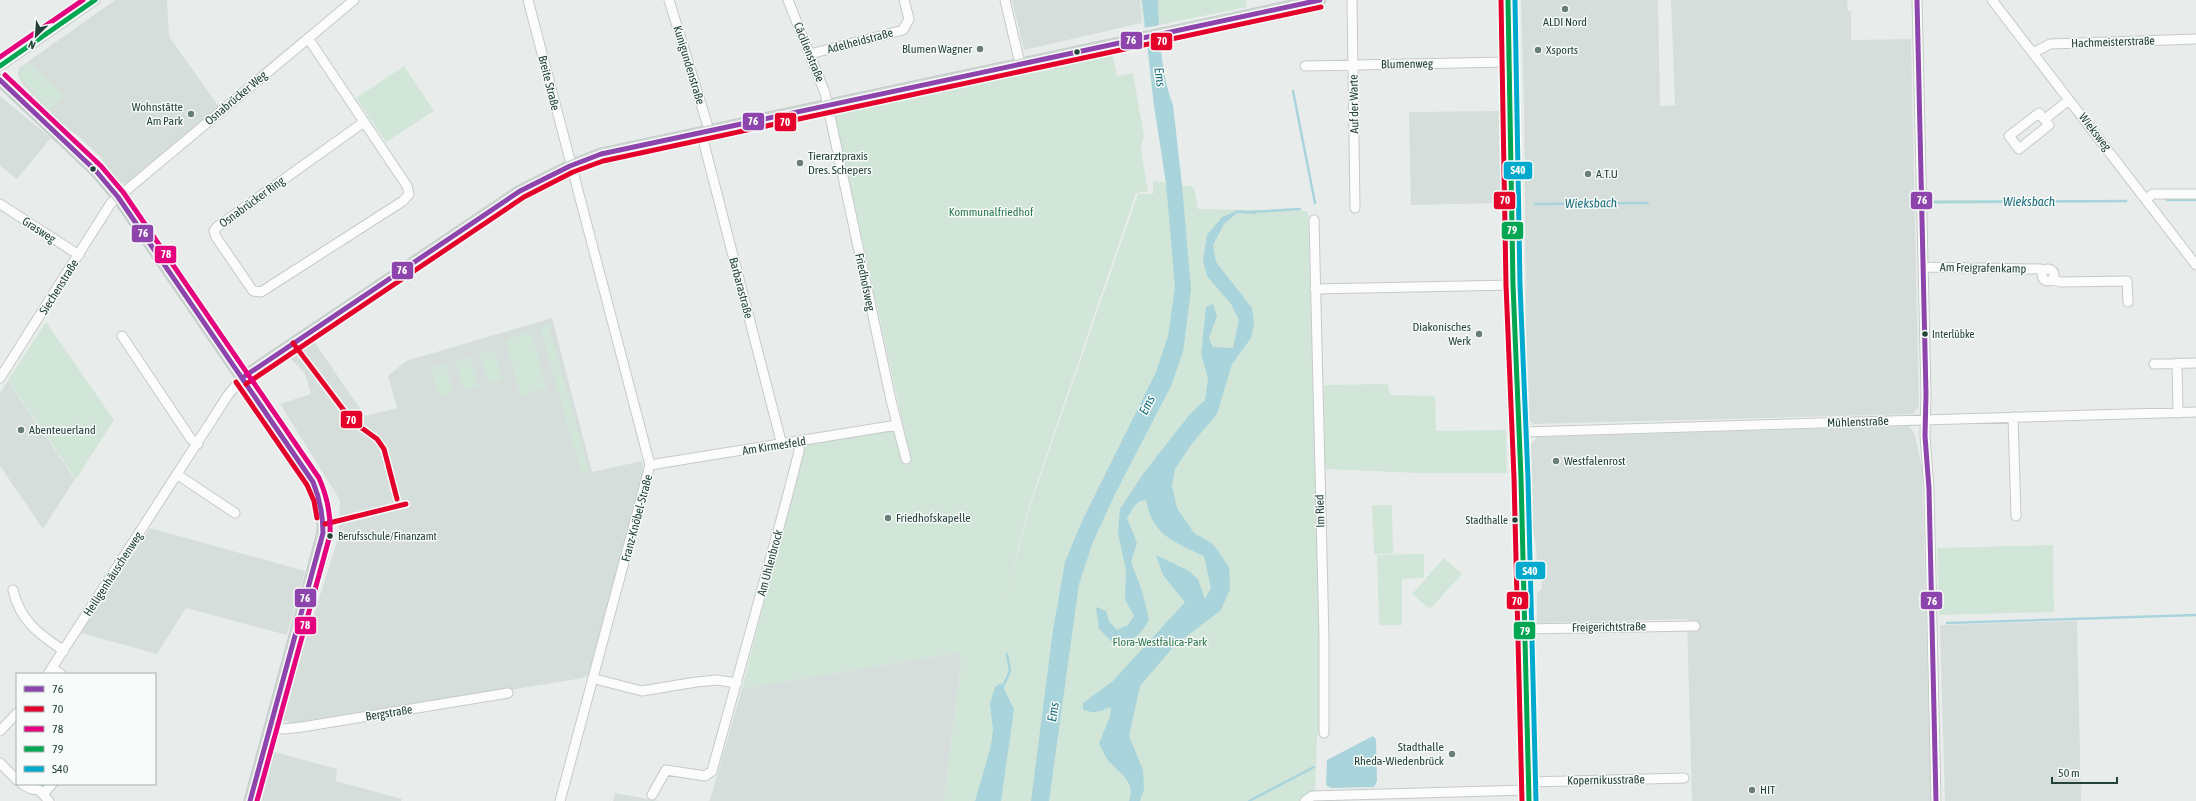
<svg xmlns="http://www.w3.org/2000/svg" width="2196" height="801" viewBox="0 0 2196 801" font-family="'Asap Condensed',sans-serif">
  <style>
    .built { fill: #d6dedb }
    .green { fill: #d1e6d8 }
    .water { fill: #a9d4db }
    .pier { fill: #e8edeb }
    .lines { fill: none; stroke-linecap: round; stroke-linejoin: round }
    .stream { stroke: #a9d4db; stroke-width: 2.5 }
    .minor-casing { stroke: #c5cac8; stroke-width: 11 }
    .major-casing { stroke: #c3ccc9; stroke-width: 13 }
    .minor { stroke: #fcfcfc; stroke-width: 9 }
    .major { stroke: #cfd7d5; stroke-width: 11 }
    .bus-1-casing { stroke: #f7fbf9; stroke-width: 8 }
    .bus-2-casing { stroke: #f7fbf9; stroke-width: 8 }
    .bus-3-casing { stroke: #f7fbf9; stroke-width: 8 }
    .bus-4-casing { stroke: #f7fbf9; stroke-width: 8 }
    .bus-5-casing { stroke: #f7fbf9; stroke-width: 8 }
    .bus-1 { stroke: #8e44ad; stroke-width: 5 }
    .bus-2 { stroke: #e4002b; stroke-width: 5 }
    .bus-3 { stroke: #e5007d; stroke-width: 5 }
    .bus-4 { stroke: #00a651; stroke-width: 5 }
    .bus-5 { stroke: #00a9ce; stroke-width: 5 }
    .poi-dot { fill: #697e78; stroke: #f7fbf9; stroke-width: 1.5 }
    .bus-dot { fill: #24423a; stroke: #f7fbf9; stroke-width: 1.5 }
    .labels { text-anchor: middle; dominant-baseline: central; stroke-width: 3; stroke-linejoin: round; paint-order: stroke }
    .bus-label { font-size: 11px; fill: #24423a; stroke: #f7fbf9; text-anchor: start }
    .poi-label { font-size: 12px; fill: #24423a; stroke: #f7fbf9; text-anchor: start }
    .street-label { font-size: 12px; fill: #24423a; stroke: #f7fbf9 }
    .park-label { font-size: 12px; fill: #2d7a4b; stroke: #f7fbf9 }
    .water-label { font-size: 13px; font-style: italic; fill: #1c6f80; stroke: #f7fbf9 }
    .line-badge { stroke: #f7fbf9; stroke-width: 1.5 }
    .badge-label { font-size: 11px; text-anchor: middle; font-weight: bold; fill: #fff }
  </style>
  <rect width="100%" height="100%" fill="#e8edeb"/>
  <path class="built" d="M115,0H167L169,36L219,107L126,184L116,183L101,157L78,136L60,123L22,84L18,75L19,68Z
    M1012,0H1140L1142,23L1024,50Z
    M1521,0H1658L1660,106L1675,105L1671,0H1847L1848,11H1851V40L1911,39L1919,406L1913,414L1533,424L1527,419L1524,109Z
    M0,96L51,138L17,179L0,166Z
    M1499,111L1502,203L1411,205L1409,112Z
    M552,318L592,472L642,461L643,471L590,673L583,678L296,725L281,719L339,535L340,500L280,404L311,394L305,374L290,358L315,343L365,416L397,408L388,376L406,361Z
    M8,381L75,479L43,529L0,466V393Z
    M1909,426L1915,435L1922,468L1931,801H1692L1687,619L1537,623V594L1542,588L1541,572H1538L1535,538L1530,530L1529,446L1537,437Z
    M150,528L305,571L287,635L186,608L157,654L81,633Z
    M2077,621L2081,801H1945L1940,625Z
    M959,652L961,665L944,801H708L710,800L742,689Z
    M271,751L337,769L336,781L402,799L401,801H258Z
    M615,793L659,801H613Z"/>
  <path class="green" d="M1141,0H1246L1247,7L1144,28Z
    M1112,52L1117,76L1133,73L1144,136L1141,149L1148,191L1136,193L1028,509L1006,598L1029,509L1138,194H1153V181L1194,187L1198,209L1308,211L1322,726L1317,737L1315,793H1310L1300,801H944L961,666L959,652L742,689L804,445L904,429L835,116L838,110Z
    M28,63L64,95L49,110L20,77L21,69Z
    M404,66L434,111L386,142L356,98Z
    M1930,200H2129L2126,202L1930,204Z
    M46,322L114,420L76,479L8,380Z
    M548,324L589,470L581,472L540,326Z
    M531,332L547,388L521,396L505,340Z
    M494,350L502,379L489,383L480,354Z
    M469,357L478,386L464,390L456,361Z
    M445,364L453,393L439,397L431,368Z
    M1388,384L1390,395L1435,396L1436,431L1506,430L1507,473H1419L1325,469L1324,385Z
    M1372,505H1392L1393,554H1374Z
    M2053,545L2054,612L1939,615L1937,548Z
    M1424,554V578L1402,579V625H1379L1377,555Z
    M1444,558L1462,574L1430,609L1412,594Z"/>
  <path class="water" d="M1142,0H1158C1159,34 1161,73 1173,105L1182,185L1191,289L1183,352L1171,386L1114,496L1093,542L1079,584L1049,801H1031L1053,630L1065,562L1082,521L1156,372L1168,336L1175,287L1166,183L1154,106Z
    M1238,210L1249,211L1257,214L1237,213L1224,224L1213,245L1216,262L1252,308L1254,323L1251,338L1232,364L1217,414L1193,442L1175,469L1172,486L1177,508L1194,533L1213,544L1229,567L1230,589L1221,610L1174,646L1140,686L1129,736L1143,770L1144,789L1140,801H1129C1137,781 1118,773 1107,759C1104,754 1102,749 1099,744L1110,716L1111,707C1100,711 1094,715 1083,709V703L1113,681L1185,602L1163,575L1156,555L1189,571L1198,579L1205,599L1211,588L1204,556C1174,542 1152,535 1146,500C1135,501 1132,510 1127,518L1137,543L1131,562L1142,591L1149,619C1139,639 1133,641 1111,641L1099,629L1096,607L1106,611L1109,621L1117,630L1128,625L1134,616L1125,599L1126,570L1118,533L1120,509L1143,474L1190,414L1205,400L1208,378L1201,354L1206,307L1213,304L1217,316L1209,338L1213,347L1233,348L1239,320L1231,304L1207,276L1203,261L1207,235L1222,217Z
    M1001,683L1014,709L1001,801H975L991,746L993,729L990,704L995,687Z
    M1373,736L1376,739L1377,781L1374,787L1331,788L1326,785L1327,760Z"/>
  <path class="pier" d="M1161,25L1163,42L1145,46L1143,28Z"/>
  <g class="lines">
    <path class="stream" d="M1293,91L1315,203
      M2167,200H2196
      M1932,202L2126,201
      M1535,204L1648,203
      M1251,212L1300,209
      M1947,623L2196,615
      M1002,689L1010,671L1007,654
      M1249,801L1314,767"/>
    <defs>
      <path id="minor" d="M528,0L650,465L560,801
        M669,0L709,130
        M788,0L825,93L891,400L906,459
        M1005,0L1020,64
        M1352,0L1355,208
        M1508,0L1513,285L1521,478L1524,649L1529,801
        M1917,0L1926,394L1925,436L1929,489L1936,801
        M1992,0L2196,265
        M308,38L407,186L409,194L403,201L261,292L253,291L216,237L214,231L217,227L364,122
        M2033,53L2050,44L2196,39
        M810,54L903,30L909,19L904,0
        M0,66L95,0
        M1305,66L1509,62
        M2039,113L2049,125L2019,149L2009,136Z
        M2045,119L2069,100
        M701,132L782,445
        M2146,199L2153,194H2196
        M0,204L79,255
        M1314,220L1324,638V733
        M1923,267L2041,269L2043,271
        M2042 275a6 6 0 1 1 12 0a6 6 0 1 1-12 0Z
        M2053,279L2060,282L2127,281L2128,302
        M1315,289L1513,285
        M122,336L191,439L198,444
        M2177,363L2178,413
        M2154,364L2196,363
        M0,378L111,203L354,0
        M2013,417L2016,516
        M1520,432L2196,412
        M650,465L897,425
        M178,475L235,513
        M13,590C20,621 39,634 64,651
        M1523,629L1695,626
        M52,668L61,674
        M48,674L228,395L242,378
        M595,679L642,691L696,682L717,680L737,683
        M271,726L284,729L302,727L508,693
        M0,731L17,713
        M0,763L17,780
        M1529,782L1684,778
        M22,784L31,789L39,790L49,801
        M43,794L52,784
        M652,795L666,770L705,776L712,771L787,498L799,451V442
        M1305,801L1312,796L1529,790"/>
      <path id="major" d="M0,80L96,171L118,197L313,482C321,499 324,513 323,533L250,801
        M242,378L520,191L570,166L601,154L1320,0"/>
    </defs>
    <use href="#minor" class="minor-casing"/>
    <use href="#major" class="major-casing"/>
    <use href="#minor" class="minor"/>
    <use href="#major" class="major"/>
    <defs>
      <path id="bus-1" d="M1917,0L1926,394L1925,436L1929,489L1936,801
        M0,80L96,171L118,197L313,482C320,499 323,515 323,533L250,801
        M242,378L520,191L570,166L601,154L1320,0"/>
      <path id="bus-2" d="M1501,0L1506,285L1514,478L1522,801
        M293,343L352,421L377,439L384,449L397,499
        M236,382L307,485L314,501L317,518
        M246,384L524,197L573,172L603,161L1321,7
        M325,524L406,504"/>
      <path id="bus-3" d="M0,57L83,0
        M5,75L101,166L123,192L319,478C327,496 331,515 330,535L257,801"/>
      <path id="bus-4" d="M1508,0L1513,285L1521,478L1529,801
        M0,66L95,0"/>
      <path id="bus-5" d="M1515,0L1520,285L1528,478L1536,801"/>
    </defs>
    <use href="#bus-1" class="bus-1-casing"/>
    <use href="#bus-2" class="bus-2-casing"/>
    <use href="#bus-3" class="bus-3-casing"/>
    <use href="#bus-4" class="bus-4-casing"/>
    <use href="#bus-5" class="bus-5-casing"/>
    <use href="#bus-1" class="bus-1"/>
    <use href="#bus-2" class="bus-2"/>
    <use href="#bus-3" class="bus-3"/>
    <use href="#bus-4" class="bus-4"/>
    <use href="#bus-5" class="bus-5"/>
  </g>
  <g class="poi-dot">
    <circle cx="1565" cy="9" r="4"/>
    <circle cx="980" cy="49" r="4"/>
    <circle cx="1538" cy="50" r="4"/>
    <circle cx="191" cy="114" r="4"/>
    <circle cx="800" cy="163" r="4"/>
    <circle cx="1588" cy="174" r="4"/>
    <circle cx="1479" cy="334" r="4"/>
    <circle cx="21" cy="430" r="4"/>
    <circle cx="1556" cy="461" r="4"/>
    <circle cx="888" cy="518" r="4"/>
    <circle cx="1452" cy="754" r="4"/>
    <circle cx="1752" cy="790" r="4"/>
  </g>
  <g class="bus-dot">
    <circle cx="1077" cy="52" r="3.5"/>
    <circle cx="93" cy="169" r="3.5"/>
    <circle cx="1925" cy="334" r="3.5"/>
    <circle cx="1515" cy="520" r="3.5"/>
    <circle cx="330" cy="536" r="3.5"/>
  </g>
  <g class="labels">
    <g class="bus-label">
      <text x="1932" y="334">Interlübke</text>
      <text x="1508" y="520" text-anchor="end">Stadthalle</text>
      <text x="338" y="536">Berufsschule/Finanzamt</text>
    </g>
    <g class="poi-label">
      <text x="1565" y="22" text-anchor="middle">ALDI Nord</text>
      <text x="972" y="49" text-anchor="end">Blumen Wagner</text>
      <text x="1546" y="50">Xsports</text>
      <text x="183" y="107" text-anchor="end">Wohnstätte<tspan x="183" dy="14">Am Park</tspan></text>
      <text x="808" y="156">Tierarztpraxis<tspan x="808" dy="14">Dres. Schepers</tspan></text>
      <text x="1596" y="174">A.T.U</text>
      <text x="1471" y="327" text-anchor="end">Diakonisches<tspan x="1471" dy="14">Werk</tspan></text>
      <text x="29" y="430">Abenteuerland</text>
      <text x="1564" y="461">Westfalenrost</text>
      <text x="896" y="518">Friedhofskapelle</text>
      <text x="1444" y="747" text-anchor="end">Stadthalle<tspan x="1444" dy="14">Rheda-Wiedenbrück</tspan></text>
      <text x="1760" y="790">HIT</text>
    </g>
    <g class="street-label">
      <text transform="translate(860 41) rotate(-15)">Adelheidstraße</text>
      <text transform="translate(2113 42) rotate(-2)">Hachmeisterstraße</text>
      <text transform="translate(809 52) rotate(68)">Cäcilienstraße</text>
      <text transform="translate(1407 64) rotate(-1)">Blumenweg</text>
      <text transform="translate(689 65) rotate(73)">Kunigundenstraße</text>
      <text transform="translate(549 83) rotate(76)">Breite Straße</text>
      <text transform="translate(236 98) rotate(-40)">Osnabrücker Weg</text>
      <text transform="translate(1354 104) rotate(-91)">Auf der Warte</text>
      <text transform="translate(2095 132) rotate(52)">Wieksweg</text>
      <text transform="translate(252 202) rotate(-36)">Osnabrücker Ring</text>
      <text transform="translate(39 230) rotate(33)">Grasweg</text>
      <text transform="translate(1983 268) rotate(1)">Am Freigrafenkamp</text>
      <text transform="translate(865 282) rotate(78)">Friedhofsweg</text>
      <text transform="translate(59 287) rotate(-58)">Siechenstraße</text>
      <text transform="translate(741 288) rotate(75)">Barbarastraße</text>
      <text transform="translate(1858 422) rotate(-2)">Mühlenstraße</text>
      <text transform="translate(774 446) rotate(-9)">Am Kirmesfeld</text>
      <text transform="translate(1320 511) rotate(-92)">Im Ried</text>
      <text transform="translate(637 518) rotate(-75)">Franz-Knöbel-Straße</text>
      <text transform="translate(770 563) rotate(-75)">Am Uhlenbrock</text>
      <text transform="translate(113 574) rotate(-57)">Heiligenhäuschenweg</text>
      <text transform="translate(1609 627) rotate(-1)">Freigerichtstraße</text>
      <text transform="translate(389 713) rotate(-9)">Bergstraße</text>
      <text transform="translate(1606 780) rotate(-1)">Kopernikusstraße</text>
    </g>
    <g class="park-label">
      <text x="991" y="212">Kommunalfriedhof</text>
      <text x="1160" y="642">Flora-Westfalica-Park</text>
    </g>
    <g class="water-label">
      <text transform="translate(1160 77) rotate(82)">Ems</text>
      <text x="2029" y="201">Wieksbach</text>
      <text transform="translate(1591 203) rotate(-1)">Wieksbach</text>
      <text transform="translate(1147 405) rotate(-63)">Ems</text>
      <text transform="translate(1053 712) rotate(-82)">Ems</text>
    </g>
  </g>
  <g class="line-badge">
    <rect x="1120" y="31" width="23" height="19" rx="4" fill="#8e44ad"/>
    <rect x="1150" y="32" width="23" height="19" rx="4" fill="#e4002b"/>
    <rect x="742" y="112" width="23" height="19" rx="4" fill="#8e44ad"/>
    <rect x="774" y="112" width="23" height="20" rx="4" fill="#e4002b"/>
    <rect x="1503" y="161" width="30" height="19" rx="4" fill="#00a9ce"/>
    <rect x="1910" y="191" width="23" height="19" rx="4" fill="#8e44ad"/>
    <rect x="1493" y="191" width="23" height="19" rx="4" fill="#e4002b"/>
    <rect x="1501" y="221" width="23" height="19" rx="4" fill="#00a651"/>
    <rect x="131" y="224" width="23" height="19" rx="4" fill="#8e44ad"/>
    <rect x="154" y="245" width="23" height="19" rx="4" fill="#e5007d"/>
    <rect x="391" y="261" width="23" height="19" rx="4" fill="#8e44ad"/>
    <rect x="340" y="410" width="23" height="19" rx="4" fill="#e4002b"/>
    <rect x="1515" y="561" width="31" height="19" rx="4" fill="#00a9ce"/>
    <rect x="294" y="588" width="23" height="20" rx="4" fill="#8e44ad"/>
    <rect x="1920" y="591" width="23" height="19" rx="4" fill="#8e44ad"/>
    <rect x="1506" y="591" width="23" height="19" rx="4" fill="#e4002b"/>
    <rect x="294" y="616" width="23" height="19" rx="4" fill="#e5007d"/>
    <rect x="1513" y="621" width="23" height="19" rx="4" fill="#00a651"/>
  </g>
  <g class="badge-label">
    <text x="1131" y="44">76</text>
    <text x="1162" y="45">70</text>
    <text x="753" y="125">76</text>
    <text x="785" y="126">70</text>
    <text x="1518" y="174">S40</text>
    <text x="1922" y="204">76</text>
    <text x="1505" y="204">70</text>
    <text x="1512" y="234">79</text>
    <text x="143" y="237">76</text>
    <text x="166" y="258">78</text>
    <text x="402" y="274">76</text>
    <text x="351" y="424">70</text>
    <text x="1530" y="575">S40</text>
    <text x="305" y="602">76</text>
    <text x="1932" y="605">76</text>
    <text x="1517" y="605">70</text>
    <text x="305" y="629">78</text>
    <text x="1525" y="635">79</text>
  </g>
  <rect x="16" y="673" width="140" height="112" fill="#f7fbf9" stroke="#a3b1ad"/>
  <rect x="24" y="686" width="20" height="6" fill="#8e44ad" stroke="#a3b1ad"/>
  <text x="52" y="693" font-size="12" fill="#24423a">76</text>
  <rect x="24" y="706" width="20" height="6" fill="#e4002b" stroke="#a3b1ad"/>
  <text x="52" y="713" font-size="12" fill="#24423a">70</text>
  <rect x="24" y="726" width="20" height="6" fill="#e5007d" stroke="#a3b1ad"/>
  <text x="52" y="733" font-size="12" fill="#24423a">78</text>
  <rect x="24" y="746" width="20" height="6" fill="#00a651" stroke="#a3b1ad"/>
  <text x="52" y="753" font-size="12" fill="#24423a">79</text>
  <rect x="24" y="766" width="20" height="6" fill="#00a9ce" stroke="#a3b1ad"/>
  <text x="52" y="773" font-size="12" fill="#24423a">S40</text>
  <g transform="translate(36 36) rotate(205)" stroke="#f7fbf9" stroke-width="3" paint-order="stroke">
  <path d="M0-3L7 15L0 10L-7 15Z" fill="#24423a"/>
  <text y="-6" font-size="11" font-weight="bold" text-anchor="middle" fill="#24423a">N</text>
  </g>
  <path d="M2052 777v6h65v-6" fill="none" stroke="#24423a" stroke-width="2"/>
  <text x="2058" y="777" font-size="12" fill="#24423a" stroke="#f7fbf9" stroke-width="3" paint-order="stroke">50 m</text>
</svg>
